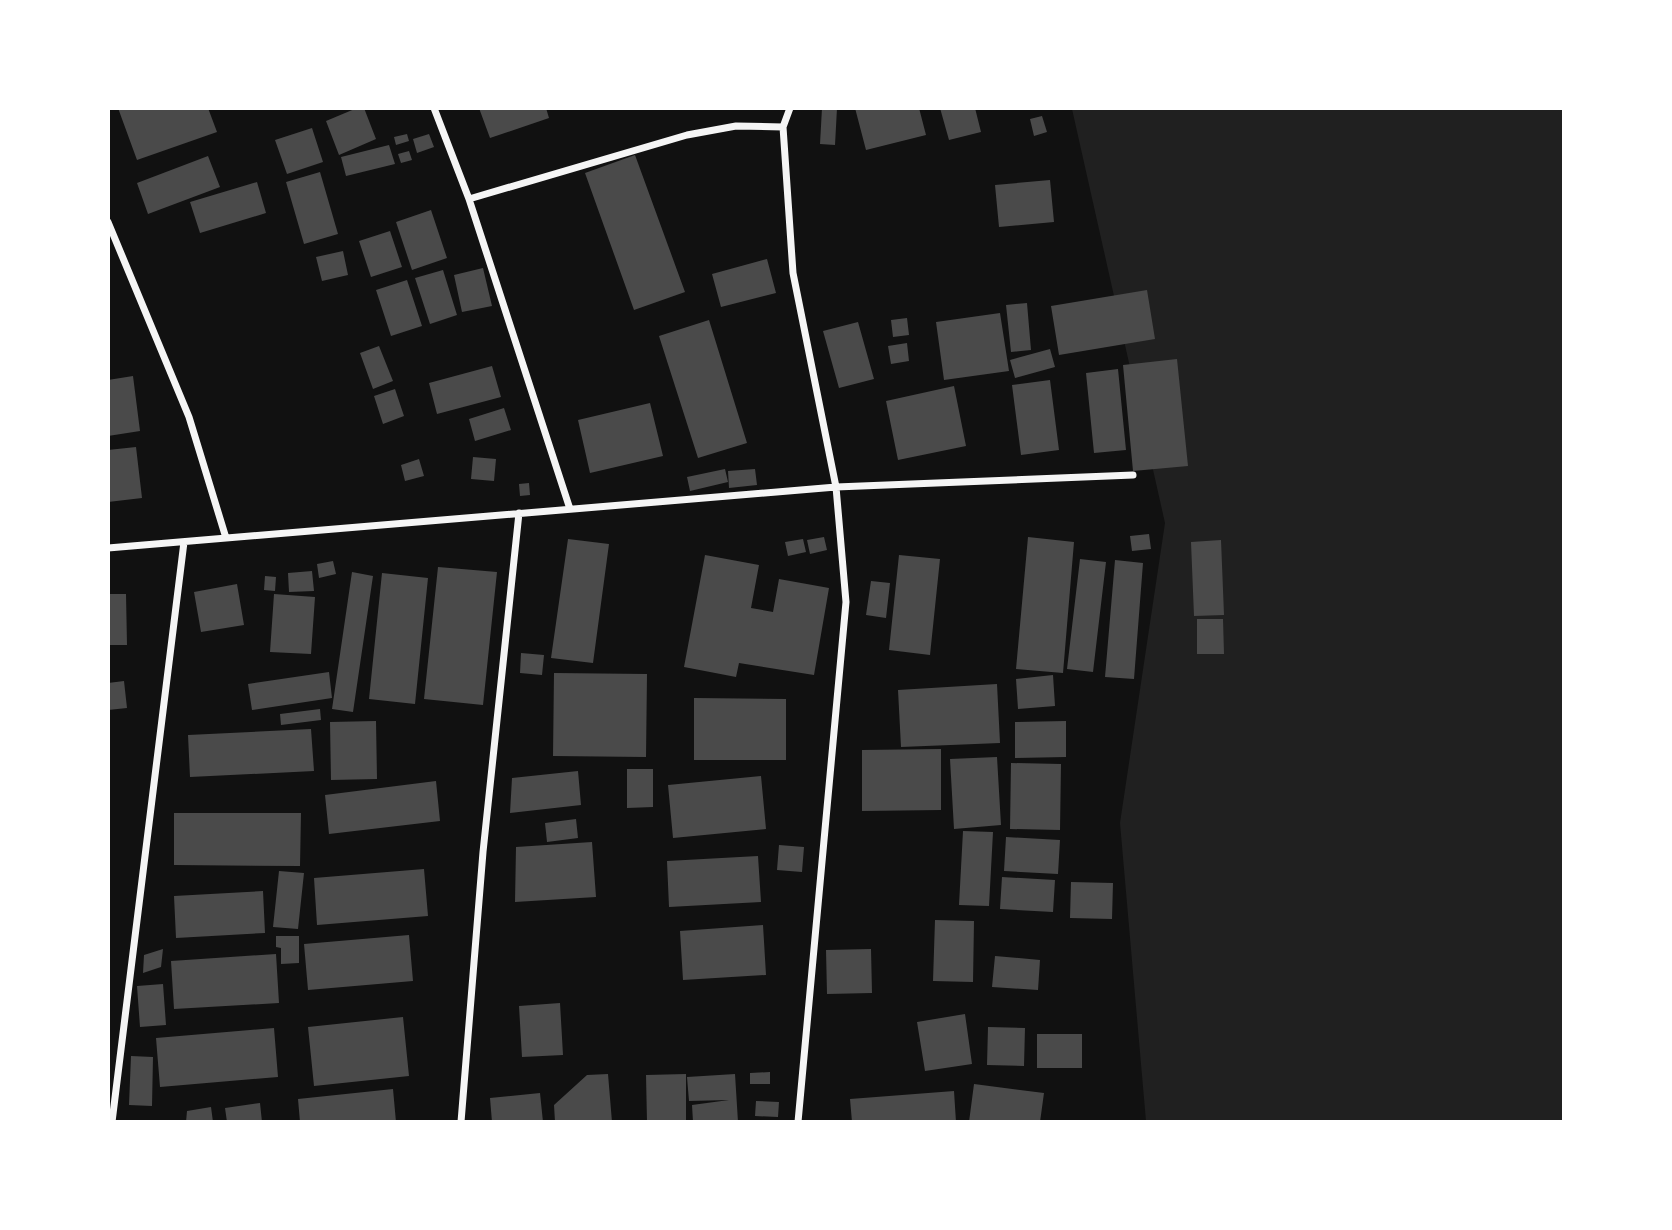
<svg xmlns="http://www.w3.org/2000/svg" width="1672" height="1230" viewBox="0 0 1672 1230" font-family="'PT Sans Narrow',sans-serif">
  <style>
    .green { fill: #202020 }
    .building { fill: #4a4a4a }
    .lines { fill: none; stroke-linecap: round; stroke-linejoin: round }
    .minor { stroke: #f5f5f5; stroke-width: 7 }
  </style>
  <rect width="100%" height="100%" fill="#111"/>
  <path class="green" d="M1072,109H1563V1121H1146L1120,823L1165,523Z"/>
  <path class="building" d="M118,108H208L217,132L137,160Z
    M357,108H364L376,139L339,155L326,121Z
    M479,108H546L549,118L490,138Z
    M822,108H837L835,145L820,144Z
    M855,108H919L926,135L866,150Z
    M940,108H975L981,132L949,140Z
    M1042,116L1047,132L1034,136L1030,119Z
    M312,128L323,162L287,174L275,140Z
    M407,134L409,141L396,145L394,137Z
    M429,134L434,147L417,153L413,139Z
    M389,145L395,164L346,176L341,157Z
    M409,151L412,160L401,163L398,154Z
    M635,155L685,292L634,310L585,173Z
    M208,156L220,187L148,214L137,183Z
    M320,172L338,234L304,244L286,182Z
    M1050,180L1054,222L999,227L995,185Z
    M257,182L266,213L200,233L190,202Z
    M431,210L447,258L412,270L396,222Z
    M390,231L402,267L371,277L359,241Z
    M343,251L348,275L322,281L316,257Z
    M767,259L776,293L721,307L712,274Z
    M483,268L492,306L462,312L454,275Z
    M443,270L457,315L430,324L415,278Z
    M407,280L422,326L391,336L376,290Z
    M1147,290L1155,339L1059,355L1051,306Z
    M1027,303L1031,350L1011,352L1006,305Z
    M1000,313L1009,371L944,380L936,322Z
    M907,318L909,335L893,337L891,320Z
    M709,320L747,443L698,458L659,336Z
    M858,322L874,379L839,388L823,331Z
    M907,343L909,361L891,364L888,346Z
    M379,346L393,381L373,389L360,353Z
    M1050,349L1055,367L1015,378L1010,360Z
    M1177,359L1188,466L1133,471L1123,365Z
    M492,366L501,397L437,414L429,383Z
    M1118,369L1126,450L1094,453L1086,373Z
    M133,376L140,431L108,436V380Z
    M1050,380L1059,450L1021,455L1012,385Z
    M954,386L966,446L898,460L886,401Z
    M395,389L404,416L383,424L374,396Z
    M650,403L663,456L590,473L578,420Z
    M504,408L511,430L475,441L469,419Z
    M136,447L142,498L108,502V450Z
    M473,457L496,459L494,481L471,479Z
    M419,459L424,476L405,481L401,465Z
    M725,469L728,482L690,491L687,477Z
    M755,469L757,485L729,488L728,471Z
    M529,483L530,495L520,496L519,484Z
    M1149,534L1151,549L1132,551L1130,536Z
    M824,537L827,550L810,554L807,540Z
    M1028,537L1074,542L1063,673L1016,669Z
    M568,539L609,544L593,663L551,658Z
    M803,539L806,552L788,556L785,542Z
    M1221,540L1224,615L1194,616L1191,542Z
    M705,555L759,565L751,608L773,612L779,579L829,588L814,675L739,663L736,677L684,667Z
    M899,555L940,559L930,655L889,650Z
    M1080,559L1106,562L1093,672L1067,669Z
    M1115,560L1143,563L1134,679L1105,677Z
    M333,561L336,574L319,578L317,564Z
    M438,567L497,572L483,705L424,699Z
    M312,571L314,591L289,592L288,573Z
    M352,572L373,576L353,712L332,709Z
    M382,573L428,578L415,704L369,699Z
    M265,576L276,577L275,591L264,590Z
    M871,581L890,583L886,618L866,615Z
    M237,584L244,625L201,632L194,592Z
    M108,594H126L127,645H108Z
    M274,594L315,597L311,654L270,652Z
    M1197,619H1223L1224,654H1197Z
    M521,653L544,655L542,675L520,673Z
    M329,672L332,698L252,710L248,684Z
    M554,673L647,674L646,757L553,756Z
    M1053,675L1055,706L1018,709L1016,679Z
    M124,681L127,708L108,710V683Z
    M997,684L1000,743L901,747L898,690Z
    M694,698L786,699V760H694Z
    M320,709L321,720L281,725L280,714Z
    M376,721L377,779L331,780L330,722Z
    M1066,721V757L1015,758V722Z
    M311,729L314,771L190,777L188,735Z
    M941,749V810L862,811V750Z
    M997,757L1001,825L954,829L950,759Z
    M1011,763L1061,764L1060,830L1010,829Z
    M627,769H653V807L627,808Z
    M578,771L581,805L510,813L512,778Z
    M761,776L766,829L673,838L668,785Z
    M436,781L440,821L329,834L325,795Z
    M174,813H301L300,866L174,865Z
    M576,819L578,838L547,842L545,823Z
    M963,831L993,832L989,906L959,905Z
    M1006,837L1060,840L1058,874L1004,871Z
    M592,842L596,897L515,902L516,847Z
    M779,845L804,847L802,872L777,870Z
    M758,856L761,902L669,907L667,861Z
    M424,869L428,916L317,925L314,878Z
    M279,871L304,873L298,929L273,927Z
    M1002,877L1055,880L1053,912L1000,909Z
    M1071,882L1113,883L1112,919L1070,918Z
    M263,891L265,933L176,938L174,896Z
    M935,920L974,921L973,982L933,981Z
    M763,925L766,975L683,980L680,931Z
    M409,935L413,981L308,990L304,944Z
    M276,936H299V963L281,964V948L276,947Z
    M163,949L161,967L143,973L144,955Z
    M871,949L872,993L827,994L826,950Z
    M276,954L279,1003L174,1009L171,961Z
    M995,956L1040,960L1038,990L992,987Z
    M163,984L166,1025L140,1027L137,986Z
    M560,1003L563,1055L522,1057L519,1006Z
    M965,1014L972,1064L925,1071L917,1022Z
    M403,1017L409,1076L314,1086L308,1027Z
    M988,1027L1025,1028L1024,1066L987,1065Z
    M274,1028L278,1077L160,1087L156,1038Z
    M1037,1034H1082V1068H1037Z
    M131,1056L153,1057L152,1106L129,1105Z
    M770,1072V1084H750V1073Z
    M608,1074L612,1122H555L554,1105L587,1075Z
    M686,1074V1122H647L646,1075Z
    M735,1074L738,1122H693L692,1105L729,1100L689,1101L687,1077Z
    M974,1084L1044,1093L1040,1122H969Z
    M393,1089L396,1122H300L298,1099Z
    M954,1091L956,1122H852L850,1099Z
    M540,1093L543,1122H492L490,1098Z
    M756,1101L779,1102L778,1117L755,1116Z
    M260,1103L262,1122H227L225,1108Z
    M211,1107L213,1122H186L187,1111Z"/>
  <g class="lines">
    <path class="minor" d="M434,108L469,199L570,509
      M790,108L783,127L793,273L836,487L846,602L798,1122
      M469,199L687,135L736,126L783,127
      M108,222L189,417L226,538
      M108,548L836,487L1133,475
      M112,1122L184,542
      M461,1122L483,852L519,513"/>
  </g>
  <rect width="1672" height="1230" fill="none" stroke="#ffffff" stroke-width="220"/>
</svg>
